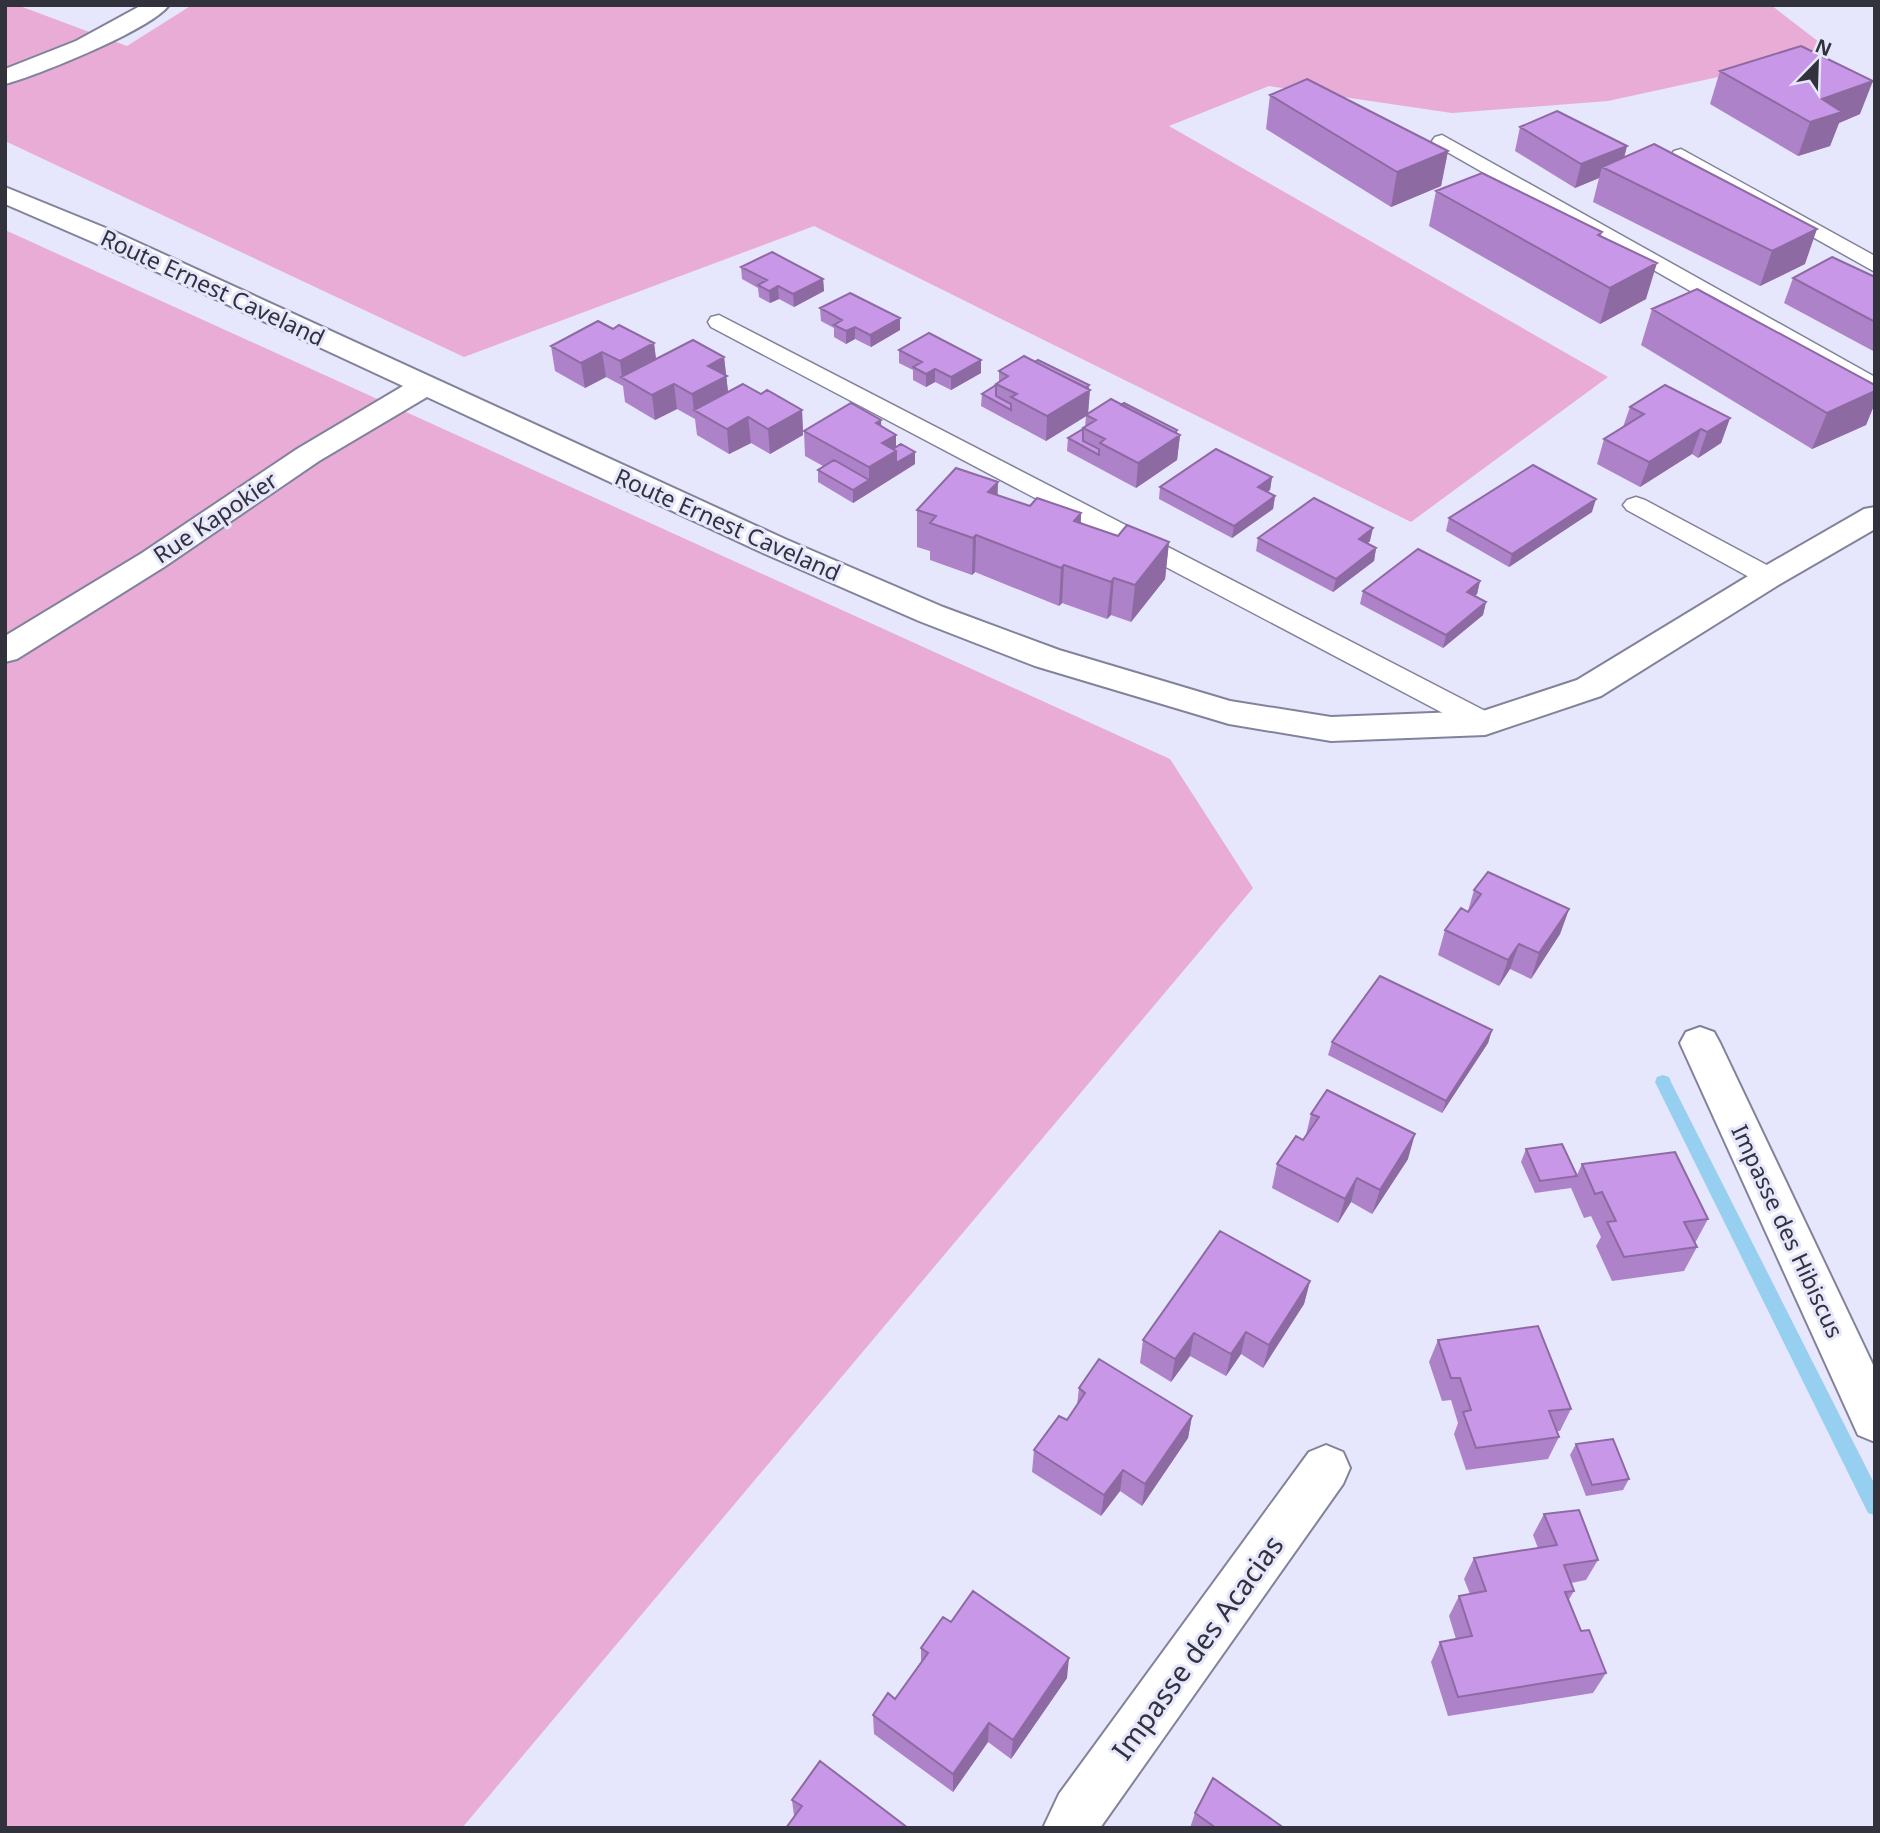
<svg xmlns="http://www.w3.org/2000/svg" width="1880" height="1833" viewBox="0 0 1880 1833" font-family="'Noto Sans',sans-serif">
  <style>
    .green { fill: #e8acd7 }
    .lines { fill: none; stroke-linecap: round; stroke-linejoin: round }
    .stream { fill: #97cff1; fill-rule: evenodd }
    .lane-casing { stroke: #82829b; stroke-width: 3 }
    .street-casing { stroke: #82829b; stroke-width: 4 }
    .lane { fill: #fff; fill-rule: evenodd }
    .street { fill: #fff; fill-rule: evenodd }
    .wall { fill: #ad82c8 }
    .shaded-wall { fill: #8d6aa2 }
    .building { fill: #c997e8; stroke: #8d6aa2; stroke-width: 2 }
    .labels { text-anchor: middle; dominant-baseline: central; stroke-width: 6; stroke-linejoin: round; paint-order: stroke }
    .street-label { font-size: 23px; fill: #32323c; stroke: #e6e6fc }
    .near-street-label { font-size: 28px; fill: #32323c; stroke: #e6e6fc }
  </style>
  <rect width="100%" height="100%" fill="#e6e6fc"/>
  <path class="green" d="M5,5H17L127,46L192,5H1771L1832,52L1608,101L1452,113L1269,86L1169,126L1608,377L1411,522L814,226L464,357L5,141Z
    M5,230L1170,759L1253,888L462,1828H5Z"/>
  <g class="lines">
    <path class="stream" d="M1663,1075L1669,1077L1671,1082L1875,1485V1515L1868,1513L1655,1082L1657,1077Z"/>
    <defs>
      <path id="lane" d="M1442,135L1875,377V394L1867,392L1435,145L1432,141L1435,137Z
        M1681,149L1875,256V272L1674,159L1671,155L1674,151Z
        M719,315L1495,716L1499,723L1495,730L1485,733L1475,730L711,327L708,322L711,317Z
        M1636,497L1645,500L1778,571L1782,577L1778,583L1769,585L1760,583L1627,510L1623,505L1627,500Z"/>
      <path id="street" d="M142,5H169C152,29 37,76 5,84V69L76,41Z
        M5,187L113,231L785,539L943,607L1059,650L1230,701L1331,717L1483,711L1577,680L1758,570L1864,509L1875,507V529L1780,584L1601,696L1485,735L1331,741L1229,724L1035,666L919,621L763,553L427,397L319,461L164,567L17,659L5,662V636L142,553L297,449L403,386L95,243L5,204Z
        M1700,1027L1714,1032L1720,1043L1875,1369V1442L1858,1435L1680,1043L1686,1032Z
        M1326,1445L1343,1452L1350,1468L1343,1484L1100,1828H1043L1059,1794L1309,1452Z"/>
    </defs>
    <use href="#lane" class="lane-casing"/>
    <use href="#street" class="street-casing"/>
    <use href="#lane" class="lane"/>
    <use href="#street" class="street"/>
  </g>
  <path class="wall" d="M1720,71L1860,114L1839,123L1830,146L1798,156L1710,104Z
    M1270,95L1448,151L1441,186L1391,207L1266,129Z
    M1520,127L1627,146L1624,157L1805,264L1760,286L1593,202L1599,178L1575,188L1515,151Z
    M1436,191L1602,232L1601,236L1646,299L1600,324L1429,226Z
    M741,267L823,279L824,291L794,307L779,299L770,303L759,297L758,288L742,279Z
    M1875,277V352L1784,303L1793,278Z
    M820,308L900,330L871,347L855,339L846,344L834,337V328L821,321Z
    M1652,309L1875,385V403L1866,425L1812,449L1641,345Z
    M613,329L654,343L656,359L724,357L728,392L761,394L802,410L803,435L770,454L751,443L729,454L697,435L695,419L677,409L655,420L625,402L623,386L606,377L585,388L555,371L551,346Z
    M899,350L981,360V373L951,390L935,382L926,387L913,380V370L899,363Z
    M1035,362L1089,385L1088,414L1180,435L1177,460L1136,488L1067,451L1068,438L1085,427L1086,416L1046,441L981,406L982,394L996,385V384L999,382V371Z
    M1630,407L1730,418L1721,443L1698,458L1692,454L1640,487L1597,464L1604,439L1623,427Z
    M882,427L896,435V447L915,452V464L853,503L818,482V470L823,466L805,456L804,431Z
    M1272,477L1270,490L1267,492L1275,496L1273,509L1232,538L1159,499L1160,487Z
    M997,495L1030,506L1081,513V523L1118,536L1169,542L1165,579L1131,622L1111,615L1107,619L1062,603L1059,606L975,572L972,575L930,560V551L917,547V510Z
    M1592,512L1509,567L1446,531L1449,518Z
    M1258,538L1370,541L1368,543L1376,548L1374,561L1333,592L1256,551Z
    M1480,581L1477,594L1475,596L1486,602L1483,615L1443,648L1360,604L1363,591Z
    M1474,890L1569,909L1560,934L1531,979L1510,969L1499,986L1438,955L1445,930L1468,911Z
    M1492,1030L1488,1043L1442,1113L1328,1055L1332,1042Z
    M1311,1114L1408,1159L1372,1214L1351,1202L1338,1223L1272,1188L1277,1164L1303,1140L1306,1135Z
    M1526,1149L1577,1176L1571,1188L1535,1193L1521,1162Z
    M1582,1164L1708,1219L1695,1243L1697,1247L1684,1271L1612,1281L1596,1246L1601,1237L1591,1216L1584,1218L1571,1188Z
    M1310,1281L1304,1304L1263,1368L1241,1354L1226,1376L1190,1356L1171,1382L1140,1363L1143,1340Z
    M1438,1340L1571,1409L1560,1431H1557L1559,1437L1548,1459L1466,1470L1454,1434L1458,1423L1451,1400L1442,1401L1429,1362Z
    M1079,1388L1192,1416L1188,1438L1142,1506L1120,1491L1101,1516L1032,1472L1034,1450L1067,1420L1077,1405Z
    M1576,1444L1629,1479L1623,1490L1586,1496L1570,1455Z
    M1544,1514L1598,1560L1586,1580L1571,1583L1574,1591L1568,1601L1581,1631L1606,1673L1593,1693L1448,1716L1431,1662L1440,1642L1456,1639L1449,1616L1459,1596L1470,1594L1464,1579L1474,1558L1538,1548L1533,1535Z
    M951,1622L1067,1678L1011,1759L988,1742L953,1792L874,1734L873,1715L895,1699L921,1663V1648Z
    M792,1800L908,1828L794,1816Z
    M1195,1813L1284,1828H1190Z"/>
  <path class="shaded-wall" d="M1873,81L1860,114L1839,123L1830,146L1798,156L1810,122L1822,99Z
    M1627,146L1621,170L1602,167L1599,178L1575,188L1581,164Z
    M1448,151L1441,186L1391,207L1397,172Z
    M1817,229L1805,264L1760,286L1772,251Z
    M1657,263L1646,299L1600,324L1610,288Z
    M823,279L824,291L794,307L793,294Z
    M778,286L779,299L770,303L769,291Z
    M900,318V330L871,347L870,335Z
    M855,327V339L846,344V331Z
    M654,343L657,368L622,377L620,361Z
    M602,352L606,377L585,388L581,363Z
    M724,357L729,401L694,410L695,419L692,394L708,366Z
    M981,360V373L951,390V377Z
    M935,369V382L926,387V374Z
    M674,384L677,409L655,420L652,395Z
    M1089,385L1088,390H1090L1088,415L1046,441L1047,416L1074,394Z
    M1875,391V403L1866,425L1812,449L1827,413Z
    M802,410L803,435L770,454L768,429Z
    M748,417L751,443L729,454L727,429Z
    M1730,418L1721,443L1698,458L1707,432Z
    M881,420L882,443L896,435V463L915,452V464L853,503V490L869,480V467L876,423Z
    M1701,429L1692,454L1640,487L1649,462Z
    M1177,430V437L1180,435L1177,460L1136,488L1138,463L1163,439Z
    M1272,477L1270,490L1256,500L1258,487Z
    M998,482L997,519L988,492Z
    M1275,496L1273,509L1232,538L1234,526Z
    M1596,499L1592,512L1509,567L1512,554Z
    M1081,513L1079,550L1074,521Z
    M1373,528L1370,541L1357,552L1359,539Z
    M976,535L975,572L972,575L973,538Z
    M1169,542L1165,579L1131,622L1135,585Z
    M1376,548L1374,561L1333,592L1336,579Z
    M1064,565L1062,603L1059,606L1061,568Z
    M1114,578L1111,615L1107,619L1111,582Z
    M1480,581L1477,594L1464,605L1467,592Z
    M1486,602L1483,615L1443,648L1446,635Z
    M1569,909L1560,934L1531,979L1539,953Z
    M1519,944L1510,969L1499,986L1508,960Z
    M1492,1030L1488,1043L1442,1113L1446,1101Z
    M1415,1134L1408,1159L1372,1214L1380,1190Z
    M1357,1178L1351,1202L1338,1223L1345,1199Z
    M1310,1281L1304,1304L1263,1368L1269,1345Z
    M1246,1332L1241,1354L1226,1376L1231,1354Z
    M1194,1333L1190,1356L1171,1382L1175,1359Z
    M1192,1416L1188,1438L1142,1506L1145,1484Z
    M1123,1470L1120,1491L1101,1516L1104,1495Z
    M1069,1658L1067,1678L1011,1759L1013,1740Z
    M989,1723L988,1742L953,1792V1774Z"/>
  <path class="building" d="M1801,46L1873,81L1822,99L1842,112L1810,122L1720,71Z
    M1307,79L1448,151L1397,172L1270,95Z
    M1557,111L1627,146L1581,164L1520,127Z
    M1654,144L1817,229L1772,251L1602,167Z
    M1482,173L1602,232L1598,235L1657,263L1610,288L1436,191Z
    M772,252L823,279L793,294L778,286L769,291L758,285L767,280L741,267Z
    M1832,257L1875,277V322L1793,278Z
    M1697,289L1875,385V391L1827,413L1652,309Z
    M850,293L900,318L870,335L855,327L846,331L834,325L842,320L820,308Z
    M598,321L613,329L619,325L654,343L620,361L602,352L581,363L551,346Z
    M929,333L981,360L951,377L935,369L926,374L913,367L922,362L899,350Z
    M693,340L724,357L708,366L727,376L692,394L674,384L652,395L621,377Z
    M1024,356L1090,390L1047,416L1011,397L1017,394L996,384L1008,376L999,371Z
    M1038,360L1089,385L1085,387L1035,362Z
    M743,384L761,394L767,390L802,410L768,429L748,417L727,429L694,410Z
    M996,385V396L1011,404V410L982,394Z
    M1665,385L1730,418L1707,432L1701,429L1649,462L1604,439L1644,414L1630,407Z
    M1111,399L1180,435L1138,463L1100,443L1105,439L1083,428L1096,420L1086,415Z
    M851,403L881,420L876,423L896,435L882,443L896,451L869,467L804,431Z
    M1124,403L1177,430L1174,432L1121,405Z
    M1083,429V441L1099,449V455L1068,438Z
    M901,444L915,452L896,463V451L893,449Z
    M1216,449L1272,477L1258,487L1275,496L1234,526L1160,487Z
    M834,460L869,480L853,490L818,470Z
    M1533,465L1596,499L1512,554L1449,518Z
    M956,468L998,482L988,492L1030,506L1037,498L1081,513L1074,521L1118,536L1127,525L1169,542L1135,585L1114,578L1111,582L1064,565L1061,568L976,535L973,538L930,523L936,516L917,510Z
    M1314,498L1373,528L1359,539L1376,548L1336,579L1258,538Z
    M1418,549L1480,581L1467,592L1486,602L1446,635L1363,591Z
    M1488,872L1569,909L1539,953L1519,944L1508,960L1445,930L1461,908L1468,912L1481,894L1474,890Z
    M1380,976L1492,1030L1446,1101L1332,1042Z
    M1327,1090L1415,1134L1380,1190L1357,1178L1345,1199L1277,1164L1296,1136L1303,1140L1319,1117L1311,1114Z
    M1562,1144L1577,1176L1540,1181L1526,1149Z
    M1675,1152L1708,1219L1684,1222L1697,1247L1624,1257L1607,1222L1616,1221L1602,1192L1595,1194L1582,1164Z
    M1220,1231L1310,1281L1269,1345L1246,1332L1231,1354L1194,1333L1175,1359L1143,1340Z
    M1538,1326L1571,1409L1549,1411L1559,1437L1476,1448L1463,1412L1471,1410L1460,1378H1451L1438,1340Z
    M1099,1359L1192,1416L1145,1484L1123,1470L1104,1495L1034,1450L1059,1416L1067,1420L1085,1393L1079,1388Z
    M1613,1439L1629,1479L1592,1485L1576,1444Z
    M1579,1510L1598,1560L1564,1565L1574,1591L1565,1592L1581,1631L1589,1630L1606,1673L1458,1697L1440,1642L1472,1636L1459,1596L1486,1591L1474,1558L1557,1545L1544,1514Z
    M973,1591L1069,1658L1013,1740L989,1723L953,1774L873,1715L888,1693L895,1699L928,1653L921,1648L943,1617L951,1622Z
    M820,1761L908,1828H786L802,1806L792,1800Z
    M1213,1778L1284,1828H1216L1195,1813Z"/>
  <g class="labels">
    <g class="street-label">
      <text transform="translate(213 287) rotate(25)">Route Ernest Caveland</text>
      <text transform="translate(215 517) rotate(-34)">Rue Kapokier</text>
      <text transform="translate(728 524) rotate(24)">Route Ernest Caveland</text>
      <text transform="translate(1788 1231) rotate(65)">Impasse des Hibiscus</text>
    </g>
    <g class="near-street-label">
      <text transform="translate(1197 1647) rotate(-54)">Impasse des Acacias</text>
    </g>
  </g>
  <rect width="1880" height="1833" fill="none" stroke="#32323c" stroke-width="14"/>
  <g transform="translate(1817 63) rotate(23)" stroke="#e6e6fc" stroke-width="5" paint-order="stroke">
  <path d="M0-5L12 26L0 18L-12 26Z" fill="#32323c"/>
  <text y="-10" font-size="19" font-weight="bold" text-anchor="middle" fill="#32323c">N</text>
  </g>
</svg>
